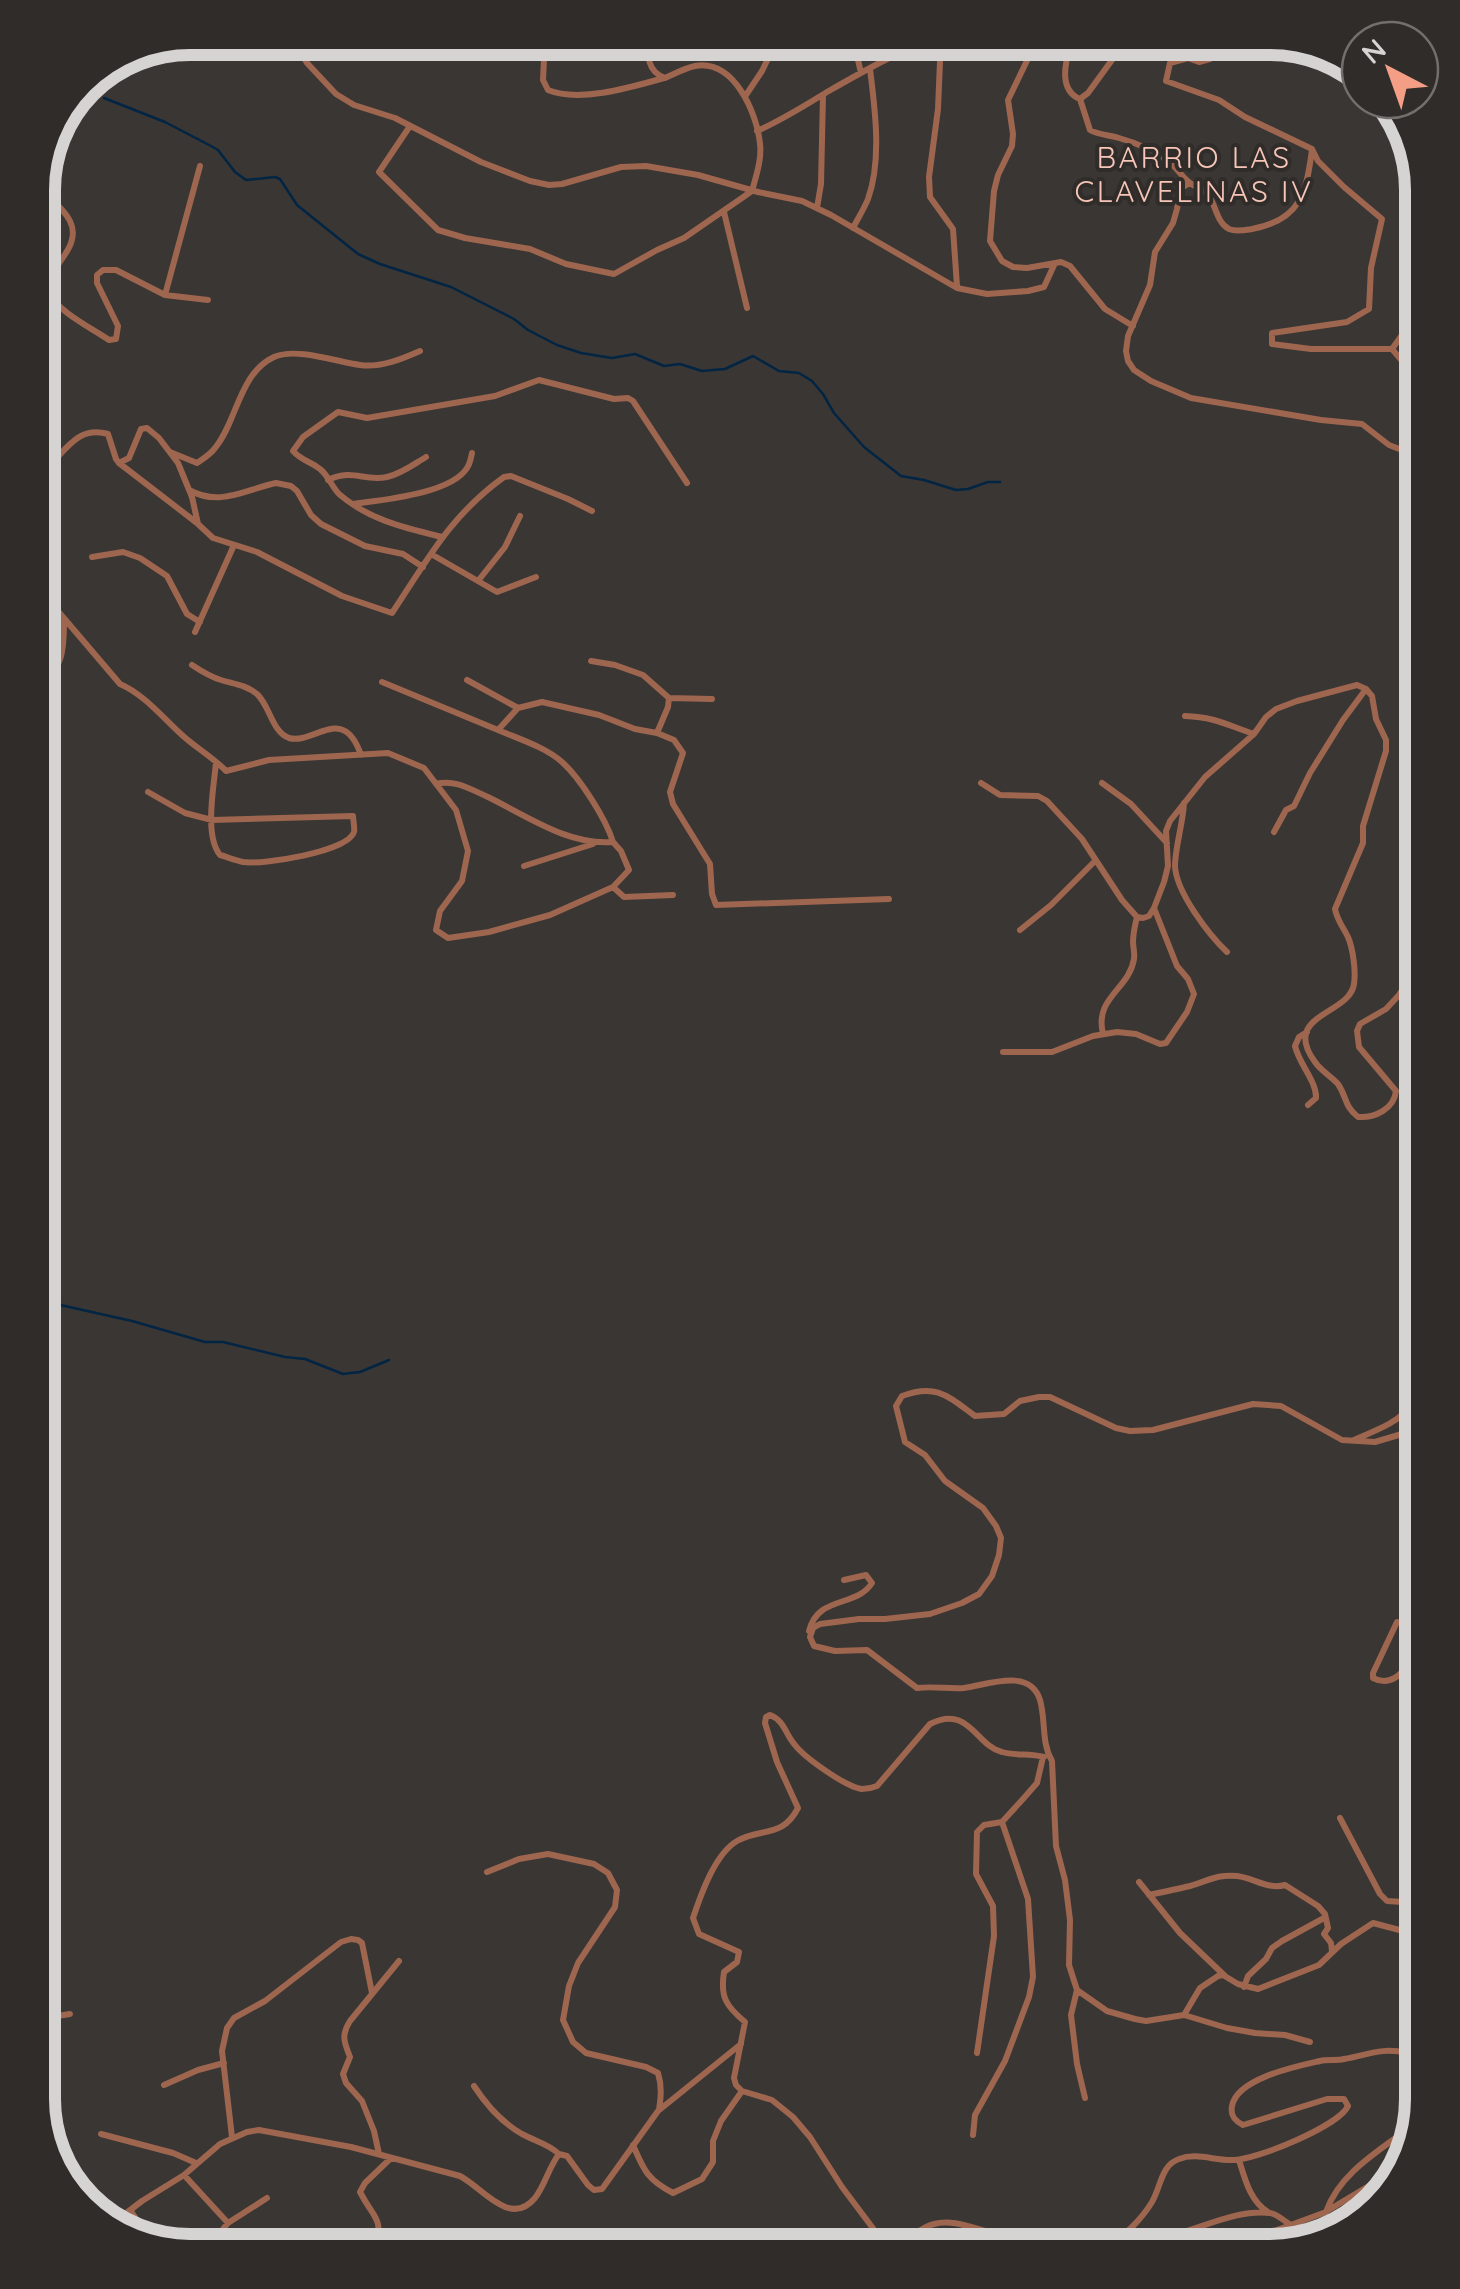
<svg xmlns="http://www.w3.org/2000/svg" width="1460" height="2289" viewBox="0 0 1460 2289" font-family="Quicksand,sans-serif">
  <style>
    .lines { fill: none; stroke-linecap: round; stroke-linejoin: round }
    .stream { stroke: #022544; stroke-width: 2.5 }
    .minor { stroke: #9e664f; stroke-width: 6 }
    .labels { text-anchor: middle; dominant-baseline: central; stroke-width: 8; stroke-linejoin: round; paint-order: stroke }
    .neighbourhood-label { font-size: 30px; letter-spacing: 2.5px; fill: #f6c5b7; stroke: #2f2c2a }
    .rim { fill: none; stroke: #d6d4d2; stroke-width: 12 }
  </style>
  <rect width="100%" height="100%" fill="#3a3634"/>
  <g class="lines">
    <path class="stream" d="M104,98L165,122L211,146L218,150L235,172L246,180L275,177L280,179L297,205L358,254L380,264L451,287L514,319L528,330L557,345L581,353L612,358L635,354L664,366L680,364L702,371L725,369L753,356L779,371L799,373L812,381L823,394L834,413L864,447L901,476L924,480L956,490L968,489L988,482H1000
      M38,1300L132,1321L205,1342H223L285,1357L305,1359L343,1374L360,1372L389,1360"/>
    <path class="minor" d="M292,38L307,63L336,94L354,105L395,118L481,162L530,181L549,185L562,184L621,167L646,166L698,175L758,192L802,201L831,215L957,288L987,294L1028,291L1044,287L1055,263
      M507,38L545,45
      M545,38L543,80L548,90C579,103 632,87 664,78
      M853,38L861,73
      M941,38L938,109L929,177L930,197L953,229L957,286
      M1038,38L1008,100L1013,134L1012,146L998,175L994,191L990,241L1002,261L1013,267L1027,268L1061,262L1070,266L1105,309L1133,326
      M1072,38C1067,57 1056,89 1080,99L1090,130C1099,135 1109,135 1119,138C1137,143 1154,151 1168,161C1177,168 1182,177 1190,183C1197,188 1204,189 1209,196C1216,206 1217,223 1229,229C1236,232 1245,230 1252,229C1301,220 1306,193 1312,150
      M1257,38L1227,48L1210,59L1199,62L1188,58L1170,63L1166,81L1219,100L1245,117L1312,149L1318,161L1344,187L1382,219L1371,268L1369,309L1347,322L1272,333V344L1311,349H1392L1402,335L1422,316
      M1272,38L1285,46L1312,49
      M1329,54L1360,72
      M1188,58L1193,38
      M746,95L762,71L778,38
      M1080,99L1088,93L1128,38
      M1385,100L1407,123
      M410,126L379,172L438,230L465,238L530,249L566,264L614,274L657,250L684,238L752,191C756,176 762,159 760,144C757,113 734,59 695,66C685,68 674,74 665,78C646,71 648,55 649,38
      M757,131C782,120 804,106 827,92C862,72 897,52 935,38
      M1190,183L1183,187L1179,194L1177,209L1173,223L1155,252L1150,285L1128,336L1126,351L1128,361L1134,370L1151,381L1191,398L1321,420L1362,424L1389,445L1402,450
      M38,186C48,197 63,207 70,221C84,250 42,269 49,292C55,310 93,329 109,340L116,339L118,326L97,283V275L103,270H116L165,295L208,300
      M817,208L821,184L823,95
      M724,212L747,308
      M853,228C858,218 864,209 868,199C882,160 875,109 870,69
      M165,295L200,166
      M1392,349L1409,369L1422,394
      M170,452L197,463C203,459 211,454 215,448C237,422 239,373 274,357C297,347 337,362 360,365C380,368 402,359 420,351
      M119,463L197,523
      M38,470H45C65,452 77,425 108,434L116,459L119,463L129,458L141,429L147,428L159,438L178,463L192,497L198,524L213,538L257,552L342,596L392,613C428,559 450,516 504,477L511,476L568,499L592,511
      M328,480C354,468 363,482 387,477C401,474 414,464 426,457
      M189,490C220,507 244,490 276,483L291,486L297,491L311,515L321,524L365,546L403,554L423,567
      M353,504C381,500 451,494 467,468C470,464 471,458 472,453
      M442,537C405,528 369,520 339,494C332,487 328,475 320,469C310,461 302,461 293,451L303,437L338,412L367,418L495,396L539,380L614,399L628,398L633,401L687,483
      M431,554L497,592L536,577
      M92,557L123,552L140,558L167,576L187,614L200,622
      M478,581L505,547L520,516
      M38,594L57,610L120,684C145,695 162,717 182,735C196,748 213,757 226,771L269,760L388,753L424,768L456,810L468,851L462,881L440,911L436,930L448,938L489,932L550,915L613,887L629,870L621,851L613,842C569,846 527,816 488,797C470,789 455,779 436,784
      M195,632L234,545
      M591,661L615,665L643,675L669,698L712,699
      M192,665C201,671 211,677 221,680C234,684 246,685 257,694C270,706 272,732 289,738C314,745 343,703 361,755
      M467,680L518,708
      M382,682L498,730
      M38,689C63,667 64,652 64,620
      M1185,716C1215,717 1227,725 1254,734
      M657,733L668,707L669,698
      M981,783L1000,795L1038,796L1047,801L1082,839L1122,900L1137,917L1143,918L1149,916L1154,908L1164,882L1168,866L1166,831L1170,821L1205,777L1254,734L1266,717L1276,709L1297,701L1357,685L1366,689L1372,696L1376,719L1386,740V751L1363,826V843L1335,909C1337,920 1343,927 1348,937C1353,949 1356,971 1354,984C1350,1015 1280,1014 1315,1062C1321,1071 1331,1076 1338,1084C1347,1097 1344,1106 1358,1117C1375,1118 1394,1109 1396,1091L1359,1047L1357,1031L1360,1024L1386,1009L1399,995L1422,957
      M1102,783L1131,804L1167,843
      M148,792L185,813L212,820L353,816C353,820 355,828 354,832C348,852 262,865 243,862C235,860 227,857 220,855C204,835 214,787 216,762
      M1184,803C1183,823 1175,848 1175,866C1176,892 1209,935 1227,952
      M1274,832L1286,810L1294,806L1310,773L1343,720L1366,689
      M613,842C606,819 580,778 562,762C545,747 519,739 498,730L518,708L542,702L599,715L635,729L657,733L674,740L683,753L670,792L673,804L710,864L712,894L716,905L889,899
      M524,866L593,844
      M613,887L624,897L673,895
      M1020,930L1051,905L1096,860
      M1307,1032L1299,1037L1295,1046C1299,1064 1317,1082 1316,1098L1308,1105
      M1103,1034C1094,997 1129,990 1134,959C1135,953 1133,947 1133,942C1133,933 1135,925 1137,917
      M1003,1052H1052L1093,1036L1117,1032L1136,1034L1160,1044L1166,1043L1187,1012L1194,994L1188,979L1177,966L1154,908
      M1354,1440C1388,1425 1403,1422 1422,1389
      M1397,1622L1373,1673V1678C1396,1690 1408,1663 1422,1650
      M809,1631C818,1595 856,1608 872,1583L866,1575L844,1580
      M1422,1746C1418,1740 1410,1733 1407,1726C1402,1713 1413,1696 1422,1689
      M1340,1818L1380,1894L1387,1901L1403,1902L1422,1897
      M487,1872L519,1859L548,1854L594,1864L608,1873L617,1890L615,1907L578,1963L569,1986L563,2020L573,2042L586,2053L646,2067L658,2073C662,2086 661,2097 659,2110
      M1139,1882L1180,1933L1225,1976
      M1149,1895C1163,1892 1177,1889 1190,1886C1208,1881 1217,1874 1237,1876C1254,1878 1268,1890 1285,1885L1318,1906L1325,1914L1328,1928L1324,1934L1331,1943L1332,1951
      M1244,1987L1248,1976L1266,1959L1272,1948L1282,1941L1324,1918
      M1077,1990L1071,2015L1077,2064L1085,2098
      M1184,2015L1200,1988L1218,1976L1223,1975L1238,1984L1258,1989L1319,1965L1341,1944L1373,1923L1422,1936
      M38,2019L70,2014
      M1310,2042L1285,2035L1255,2033L1227,2028L1184,2015L1146,2021L1135,2019L1107,2011L1077,1990L1069,1965L1070,1920L1065,1880L1056,1846L1052,1761C1041,1742 1046,1721 1040,1700C1030,1667 987,1685 964,1688C948,1689 933,1686 917,1688L867,1650L835,1651L814,1646L810,1637L813,1628L820,1624L859,1619H885L930,1614L962,1603L979,1594L992,1576L999,1555L1001,1538L996,1526L983,1508L945,1481L925,1455L905,1442L896,1406L902,1396C936,1383 948,1396 975,1416L1004,1414L1020,1401L1039,1397H1050L1116,1428L1130,1431L1153,1430L1253,1404L1281,1406L1342,1440L1375,1442L1422,1428
      M977,2053L994,1936L993,1906L976,1874L977,1832L984,1825L1002,1822L1023,1799L1037,1783L1043,1757
      M164,2085L198,2070L224,2063
      M474,2086C487,2106 501,2122 522,2134C535,2141 549,2144 559,2154
      M101,2134L173,2153L196,2163
      M973,2135L975,2115L1005,2061L1029,1997L1033,1977L1028,1899L1002,1822
      M232,2137L222,2051L227,2028L234,2018L265,2001L341,1942L351,1939L358,1940L362,1943L372,1993
      M633,2145C644,2171 648,2180 673,2193L702,2179L713,2162V2141L721,2121L742,2091
      M379,2154L374,2131L362,2101L346,2083L343,2074L350,2057C344,2042 341,2035 350,2021L399,1961
      M1239,2160C1245,2179 1250,2201 1268,2212
      M184,2175L228,2223
      M130,2210L151,2241
      M1327,2211L1402,2166
      M108,2227L142,2201L184,2175L220,2144L247,2132L259,2130L351,2147L460,2176C483,2188 510,2228 535,2198C545,2185 549,2167 559,2154L567,2156L588,2185L594,2190L602,2189L658,2111L741,2044
      M1174,2235C1204,2227 1239,2209 1270,2213C1277,2214 1284,2221 1291,2225
      M807,2247L837,2251
      M228,2251C218,2239 217,2235 228,2223L267,2198
      M325,2251L328,2248
      M376,2251C383,2215 375,2221 360,2192L365,2183L391,2158
      M853,2251L876,2240C904,2257 911,2229 934,2224C955,2218 978,2231 999,2234L1013,2251
      M890,2251L842,2187L810,2137L793,2117L772,2100L742,2091L736,2085L734,2078L745,2022C726,2006 720,1997 724,1972L737,1962L739,1952L699,1934L693,1918C701,1894 715,1854 737,1841C761,1827 782,1839 798,1808L777,1762L765,1723L766,1717L770,1715C785,1721 785,1734 795,1745C805,1758 846,1787 862,1789C867,1789 872,1788 877,1786L930,1724C969,1704 976,1746 1002,1752C1015,1756 1030,1753 1044,1757
      M1104,2251C1122,2237 1140,2222 1152,2202C1161,2187 1161,2165 1179,2159C1197,2152 1215,2161 1233,2160C1256,2160 1339,2126 1348,2106L1344,2099H1327L1243,2125C1235,2121 1230,2116 1232,2106C1237,2078 1298,2066 1320,2061C1328,2059 1336,2061 1344,2059C1368,2055 1381,2047 1407,2053L1422,2042
      M1220,2251L1326,2212C1340,2171 1384,2148 1416,2123"/>
  </g>
  <g class="labels">
    <g class="neighbourhood-label">
      <text x="1194" y="157">BARRIO LAS<tspan x="1194" dy="34">CLAVELINAS IV</tspan></text>
    </g>
  </g>
  <path d="M0 0H1460V2289H0ZM190 55H1270A135 135 0 0 1 1405 190V2099A135 135 0 0 1 1270 2234H190A135 135 0 0 1 55 2099V190A135 135 0 0 1 190 55Z" fill="#2f2c2a" fill-rule="evenodd"/>
  <path class="rim" d="M190 55H1270A135 135 0 0 1 1405 190V2099A135 135 0 0 1 1270 2234H190A135 135 0 0 1 55 2099V190A135 135 0 0 1 190 55Z"/>
  <g transform="translate(1390 70) rotate(319)"><circle r="48" fill="#2f2c2a" stroke="#726f6d" stroke-width="2.5"/>
  <path d="M0-8L18 38L0 25L-18 38Z" fill="#f49e86"/>
  <text y="-15" font-size="28" font-weight="bold" text-anchor="middle" fill="#d6d4d2">N</text>
  </g>
</svg>
